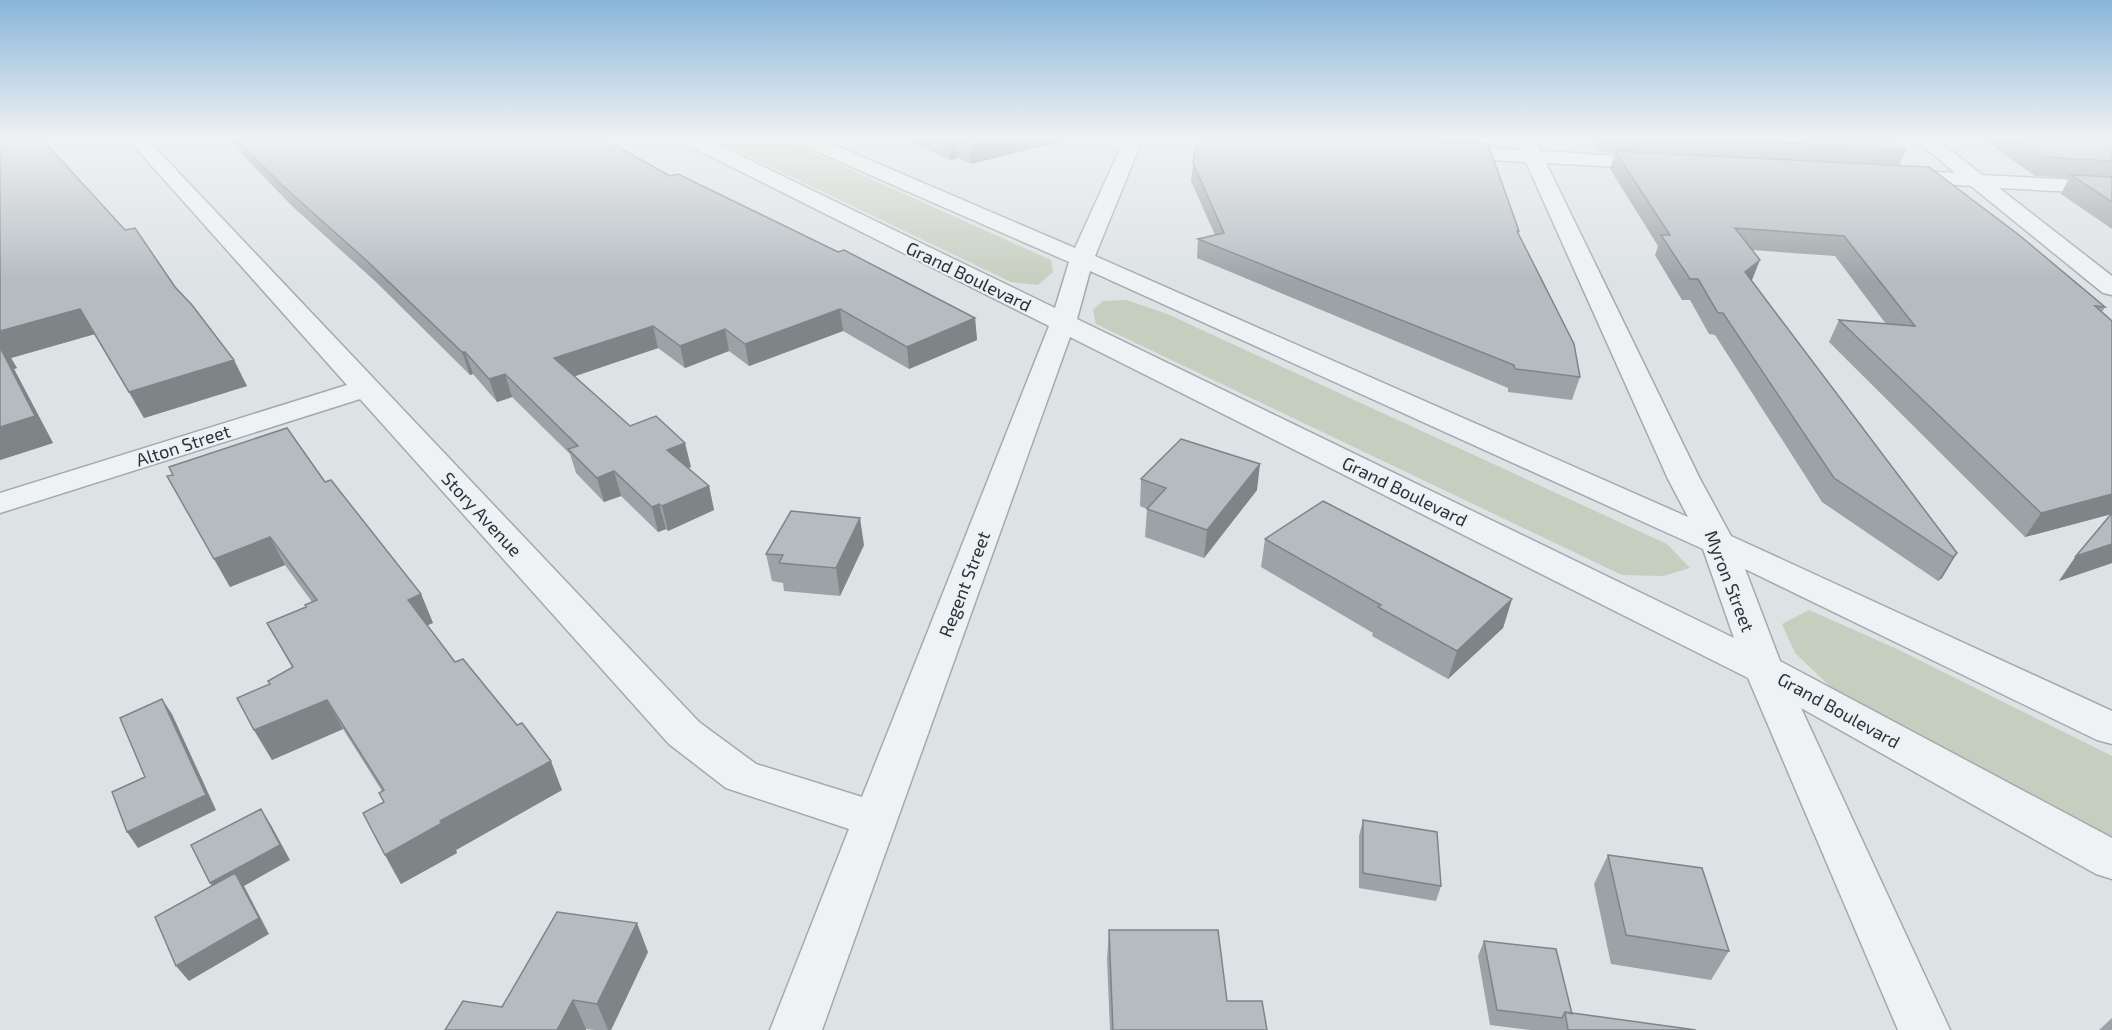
<svg xmlns="http://www.w3.org/2000/svg" width="2112" height="1030" viewBox="0 0 2112 1030" font-family="'Exo 2',sans-serif">
  <style>
    .green { fill: #c6cebf }
    .lines { fill: none; stroke-linecap: round; stroke-linejoin: round }
    .minor-casing { stroke: #a3aaae; stroke-width: 3 }
    .minor { fill: #eff2f4; fill-rule: evenodd }
    .wall { fill: #9ca2a6 }
    .shaded-wall { fill: #7f8487 }
    .building { fill: #b5bcc1; stroke: #7f8487; stroke-width: 1.5 }
    .labels { text-anchor: middle; dominant-baseline: central; stroke-width: 4.5; stroke-linejoin: round; paint-order: stroke }
    .street-label { font-size: 18px; fill: #28333a; stroke: #ecf1f3 }
  </style>
  <rect width="100%" height="100%" fill="#dde2e5"/>
  <path class="green" d="M711,138H780L1051,260L1053,272L1038,285L1011,282Z
    M1126,300L1165,313L1667,544L1690,568L1663,576L1622,575L1096,324L1093,310L1103,301Z
    M1809,610L1897,649L2112,756V843L1838,694L1795,653L1782,624Z"/>
  <g class="lines">
    <defs>
      <path id="minor" d="M127,138H146L699,722L756,764L862,797L1049,326L682,142L680,138H704L1055,308L1069,262L795,142L793,138H818L1075,248L1125,138H1143L1095,256L1688,517L1668,479L1526,162L1438,157L1372,142L1370,138H1405L1438,145L1521,150L1516,138H1534L1541,151L1665,159L1668,163L1665,167L1658,169L1546,163L1700,479L1731,536L2112,711V744L2097,740L1745,569L1780,661L2112,838V879L2096,874L1801,708L1950,1030H1898L1748,678L1070,337L822,1030H770L849,829L726,788L669,744L360,399L0,513V493L347,385ZM1090,271L1703,549L1734,638L1077,319Z
        M1914,138H1935L1982,175L2112,182V194L1999,188L2112,276V295L2103,293L1971,186L1891,180L1888,176L1891,172L1898,170L1955,173Z"/>
    </defs>
    <use href="#minor" class="minor-casing"/>
    <use href="#minor" class="minor"/>
  </g>
  <path class="wall" d="M0,138L175,287L247,386L144,418L95,334L11,358L17,368L14,369L53,443L0,460Z
    M225,138H602L670,176L838,252L975,318L977,340L909,369L843,331L749,366L729,351L685,368L658,348L574,376L630,426L691,467L688,468L709,486L714,510L668,531L666,529L658,532L621,496L604,502L576,473L570,454L512,397L497,402L473,374L470,375L376,282L292,206L242,154L239,149Z
    M900,138H1068V140L971,164L958,158L951,160Z
    M1197,138H1480L1479,144L1519,231V234L1580,377L1572,400L1508,392V388L1197,258L1198,239L1215,235L1191,181L1193,163Z
    M1591,138H1892L1906,149L1899,166L2105,307L2102,312L2112,321V563L2059,581L2076,556L2111,514L2025,537L1829,342L1839,320L1886,324L1835,256L1752,250L1751,280L1957,553L1942,578L1938,581L1822,502L1715,335L1709,334L1690,300H1682L1655,255L1658,246L1610,169L1615,153L1599,152Z
    M1981,138H2112V229L2061,194L2069,178L2035,176Z
    M167,476L325,482L421,594L433,623L427,625L455,662L562,790L456,850L457,853L401,884L385,855L384,802L382,791L343,729L272,760L254,730L270,684L292,667L267,623L306,607L312,602L285,565L230,587Z
    M1141,479L1257,490L1204,558L1145,537L1147,509L1140,506Z
    M1265,539L1512,599L1503,628L1448,679L1372,636L1373,633L1261,567Z
    M864,545L840,596L784,591L783,583L772,581L766,554Z
    M1363,820L1441,886L1436,901L1359,888V836Z
    M1608,855L1729,951L1711,980L1611,964L1594,884Z
    M1109,930L1227,1001L1267,1030H1110L1107,959Z
    M1484,941L1572,1014L1696,1030H1531L1490,1025L1478,956Z
    M648,952L611,1030H595L586,1029V1030H445L502,1007Z
    M2112,1018V1030H2099Z"/>
  <path class="shaded-wall" d="M1002,138H1068V140L971,164V146Z
    M957,140L958,158L951,160L950,142Z
    M1760,260L1752,280L1737,293L1745,272Z
    M80,309L95,334L11,358L17,368L14,369L53,443L0,460V331Z
    M840,309L843,331L749,366L745,344Z
    M975,318L977,340L909,369L907,347Z
    M653,326L658,348L561,381L554,358Z
    M725,329L729,351L685,368L680,346Z
    M462,352H465L473,374L470,375Z
    M234,360L247,386L144,418L129,392Z
    M505,374L512,397L497,402L489,379Z
    M685,443L691,467L673,474L667,450Z
    M1260,464L1257,490L1204,558L1207,530Z
    M614,471L621,496L604,502L597,478Z
    M709,486L714,510L668,531L662,506Z
    M2112,494V514L2025,537L2041,513Z
    M659,504L666,529L658,532L652,507Z
    M860,518L864,545L840,596L836,568Z
    M270,537L285,565L230,587L214,559Z
    M2112,544V563L2059,581L2076,556Z
    M1957,553L1942,578L1938,581L1953,557Z
    M421,594L433,623L421,628L408,600Z
    M1512,599L1503,628L1448,679L1457,651Z
    M162,699L172,714L216,810L138,848L127,832L206,795Z
    M327,700L343,729L272,760L254,730Z
    M551,761L562,790L456,850L457,853L401,884L385,855L440,821Z
    M261,809L271,825L290,860L244,886L269,934L189,981L176,966L221,898L210,883Z
    M637,923L648,952L611,1030H608L597,1004Z
    M573,1000L586,1029V1030H557Z"/>
  <path class="building" d="M0,138H41L125,230L135,228L175,287L192,305L234,360L129,392L80,309L0,331Z
    M235,138H602L670,176L678,174L838,252L844,250L975,318L907,347L840,309L745,344L725,329L680,346L653,326L554,358L630,426L656,416L685,443L667,450L709,486L662,506L659,504L652,507L614,471L597,478L568,449L578,446L505,374L489,379L465,352H462L367,261L284,187Z
    M940,138H1002L971,146L957,140L950,142Z
    M1197,138H1424L1441,142L1488,144L1519,231H1517L1574,344L1580,377L1515,369L1514,365L1198,239L1224,233L1193,163Z
    M1691,138H1892L1906,149Z
    M2015,138H2112V161L2044,157Z
    M1615,151L1929,167L2019,235L2105,307L2095,306L2112,321V494L2041,513L1839,320L1915,326L1844,236L1735,228L1760,260L1745,272L1957,553L1953,557L1834,478L1723,313H1718L1698,279H1690L1661,235H1670Z
    M2071,175L2112,177V202Z
    M0,347L35,416L0,427Z
    M287,428L325,482L331,480L421,594L408,600L455,662L463,659L517,725L522,723L551,761L440,821L442,823L385,855L363,813L384,802L379,793L384,790L327,700L254,730L237,698L270,684L268,681L293,667L267,623L306,607L305,605L317,600L270,537L214,559L167,476L173,475L169,467Z
    M1181,439L1260,464L1207,530L1147,509L1166,488L1141,479Z
    M1323,501L1512,599L1457,651L1378,607L1381,605L1265,539Z
    M791,511L860,518L836,568L779,563L783,555L766,554Z
    M2112,513V544L2076,556Z
    M162,699L206,795L127,832L112,792L145,777L120,718Z
    M261,809L280,845L210,883L191,845Z
    M1363,820L1437,832L1441,886L1363,873Z
    M1608,855L1702,868L1729,951L1626,935Z
    M235,873L259,918L176,966L155,917Z
    M557,912L637,923L597,1004L573,1000L557,1030H445L463,1001L502,1007Z
    M1109,930H1218L1227,1001H1262L1267,1030H1113Z
    M1484,941L1556,949L1572,1014L1565,1012L1562,1018L1497,1010Z
    M1565,1012L1696,1030H1568Z"/>
  <linearGradient id="sky" x2="0" y2="1"><stop stop-color="#89b5d9"/><stop offset="0.49" stop-color="#f0f2f3"/><stop offset="1" stop-color="#f0f2f3" stop-opacity="0"/></linearGradient>
  <rect width="2112" height="282" fill="url(#sky)"/>
  <g class="labels">
    <g class="street-label">
      <text transform="translate(969 276) rotate(26)">Grand Boulevard</text>
      <text transform="translate(183 445) rotate(-18)">Alton Street</text>
      <text transform="translate(1405 491) rotate(26)">Grand Boulevard</text>
      <text transform="translate(482 514) rotate(47)">Story Avenue</text>
      <text transform="translate(1730 581) rotate(69)">Myron Street</text>
      <text transform="translate(964 584) rotate(-69)">Regent Street</text>
      <text transform="translate(1839 710) rotate(29)">Grand Boulevard</text>
    </g>
  </g>
</svg>
